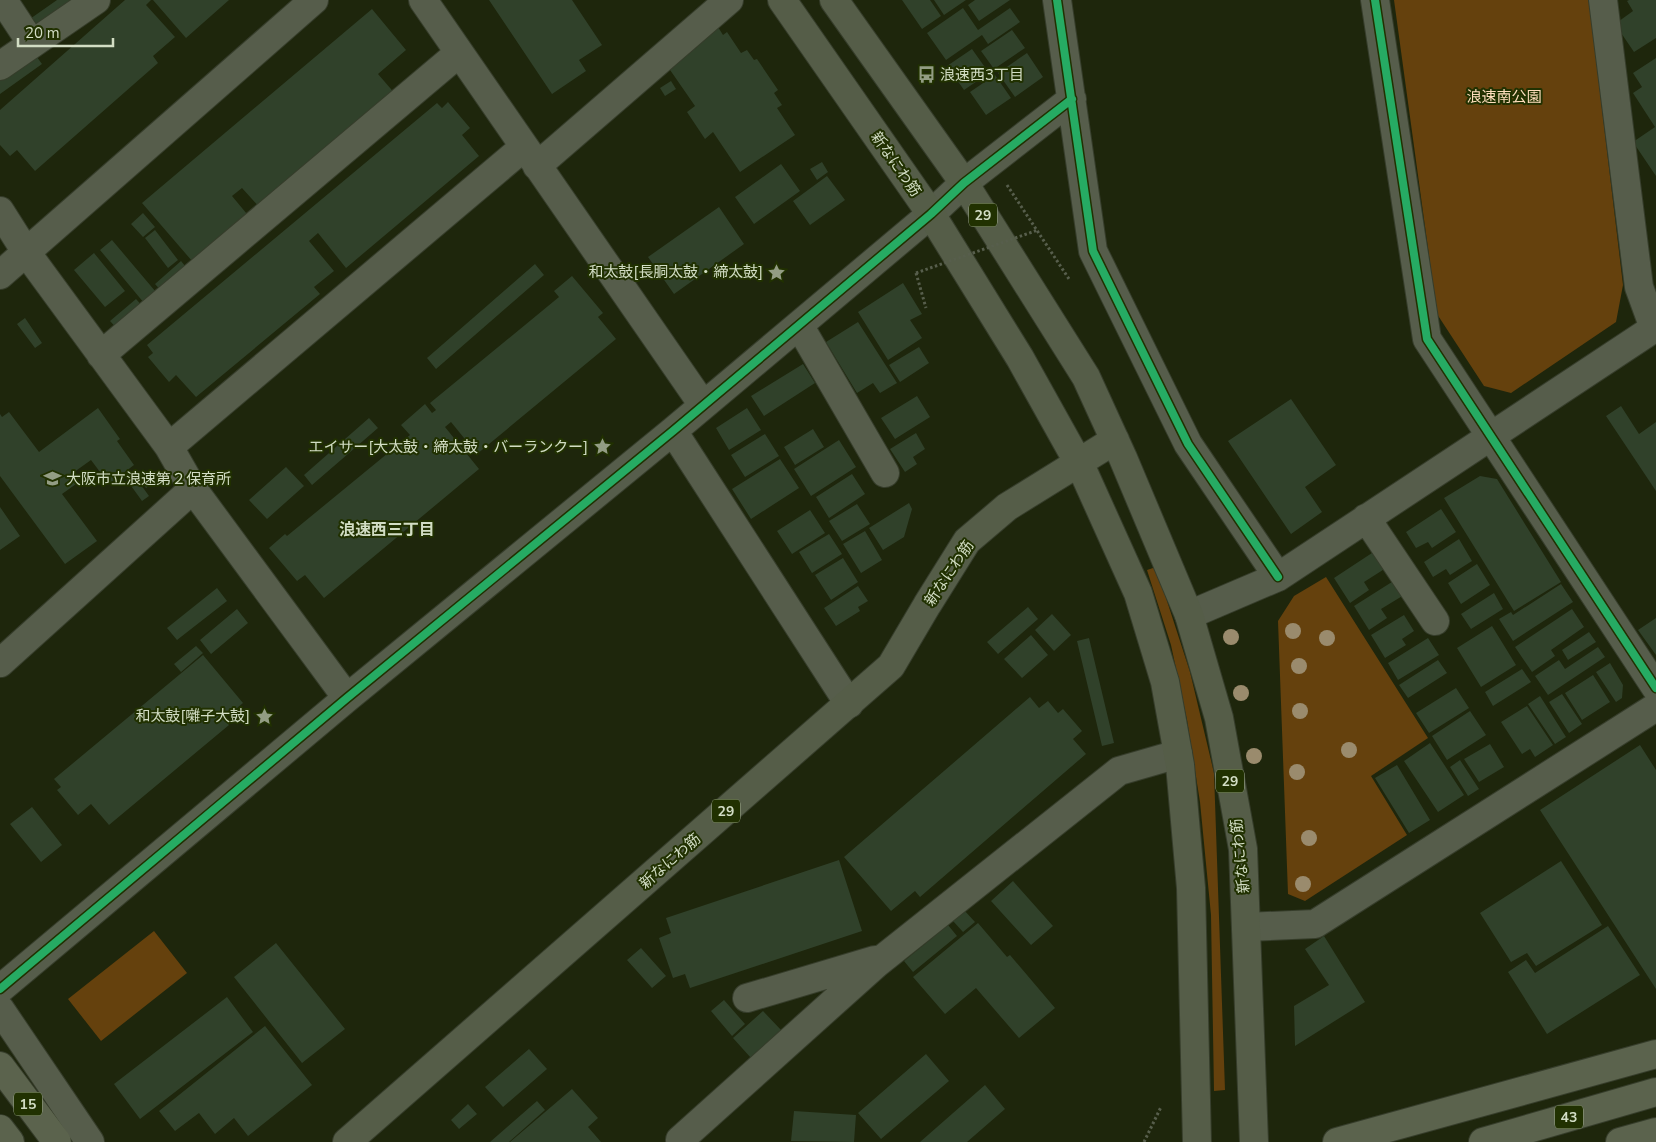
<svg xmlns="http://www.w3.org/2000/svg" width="1656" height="1142" viewBox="0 0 1656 1142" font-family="'Nunito Sans','Noto Sans JP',sans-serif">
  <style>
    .green { fill: #65410d }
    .building { fill: #30412a }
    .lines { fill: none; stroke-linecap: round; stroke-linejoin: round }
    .minor-casing { stroke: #363d2b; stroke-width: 30 }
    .major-casing { stroke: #363d2b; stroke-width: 30 }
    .highway-casing { stroke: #363d2b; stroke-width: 30 }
    .path { stroke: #575e4c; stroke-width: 3; stroke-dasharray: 2.5 2.5; stroke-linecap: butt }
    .minor { stroke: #565d4b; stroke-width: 28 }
    .major { stroke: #555d48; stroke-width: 28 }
    .highway { stroke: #5b634d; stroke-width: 28 }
    .path-bridge { stroke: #575e4c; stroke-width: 3; stroke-dasharray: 2.5 2.5; stroke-linecap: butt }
    .cycleway-casing { stroke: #213101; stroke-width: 11 }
    .cycleway { stroke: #26ab63; stroke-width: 8 }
    .tree { fill: #9a8b6d }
    .labels { text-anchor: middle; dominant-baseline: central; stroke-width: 4; stroke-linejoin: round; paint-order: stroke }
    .shield { fill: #213101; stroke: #9da98a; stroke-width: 1 }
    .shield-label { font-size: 14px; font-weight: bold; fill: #d2ddc4 }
    .poi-label { font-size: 15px; fill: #d2ddc4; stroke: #213101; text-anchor: end }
    .park-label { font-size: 15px; fill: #ffdebd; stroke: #213101 }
    .street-label { font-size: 15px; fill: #d2ddc4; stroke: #213101 }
    .neighbourhood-label { font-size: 16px; font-weight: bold; fill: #d2ddc4; stroke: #213101 }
  </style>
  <rect width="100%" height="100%" fill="#1e260c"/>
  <path class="green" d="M1394,0H1589L1623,285L1616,322L1511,393L1484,386L1437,314Z
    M1156,567L1190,672L1214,773L1225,1090L1214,1091L1211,915L1200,802L1187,720L1171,645L1147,570Z
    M1326,577L1428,738L1371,776L1407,835L1305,901L1288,894L1278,621L1294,596Z
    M154,931L187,973L101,1041L68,999Z"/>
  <path class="building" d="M57,0H83L35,33L27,21Z
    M125,0H151L146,5L175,37L153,56L158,63L35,171L17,150L10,156L0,145V110Z
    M153,0H229L186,38Z
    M489,0H572L602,45L579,60L586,71L552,94Z
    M902,0H930L941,16L922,29Z
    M934,0H966L944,15Z
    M975,0H1010L979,21L968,5Z
    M1629,0H1656V38L1634,52L1615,24L1633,11L1627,1Z
    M963,8L978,30L1010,8L1020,22L988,44L982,35L946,60L927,33Z
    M372,9L406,50L378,74L397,96L262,210L242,188L232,196L247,214L192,261L142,203Z
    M718,27L723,35L727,32L741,53L747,50L754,60L757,59L778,90L774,93L782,105L777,108L795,135L740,172L713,132L705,139L687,112L695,106L668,67L697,47L694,44Z
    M1012,30L1025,48L994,69L981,51Z
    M972,49L989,73L964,90L947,66Z
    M34,53L42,64L0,94V77Z
    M1027,53L1043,77L1015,97L998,73Z
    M1656,58V176L1633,142L1655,127L1633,93L1642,87L1633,73Z
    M995,75L1011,98L986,115L970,92Z
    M671,81L676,89L665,96L660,88Z
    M448,102L470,128L462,135L479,156L346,268L318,233L309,241L334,271L314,287L320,294L196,397L176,375L169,382L148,357L153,353L147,345L437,103L442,108Z
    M822,162L828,172L817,180L810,169Z
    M781,164L800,191L754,224L735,197Z
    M827,176L845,200L810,225L793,201Z
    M719,207L744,244L674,294L648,257Z
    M143,213L155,227L143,237L131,224Z
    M155,230L178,260L168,268L145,238Z
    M112,240L161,298L149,309L100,250Z
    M94,253L125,291L105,307L74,270Z
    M181,261L191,273L164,294L155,284Z
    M535,264L544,275L436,369L427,358Z
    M572,276L603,313L598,317L616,339L477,454L451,422L445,427L479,469L324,598L305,575L297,581L269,548L285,534L287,536L410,435L401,425L425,404L432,413L436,410L430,403L559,297L554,291Z
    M903,283L922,314L910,320L922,338L888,360L858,312Z
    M136,299L146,310L120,332L110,321Z
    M25,318L42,343L35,348L17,324Z
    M858,322L897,383L880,393L873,383L857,393L826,342Z
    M919,347L929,363L900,382L889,365Z
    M803,364L815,383L764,416L751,396Z
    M917,396L930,417L895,439L881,418Z
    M1291,399L1336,465L1305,487L1322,512L1291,534L1228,441Z
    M1621,406L1639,434L1656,422V491L1606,416Z
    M98,408L120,439L117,441L134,465L109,484L91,460L70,475L76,484L62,494L97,541L65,564L0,476V414L2,417L9,412L39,452Z
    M747,408L761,430L729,450L716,428Z
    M369,418L378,428L312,485L304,475Z
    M813,429L824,447L795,465L784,447Z
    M916,433L925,449L913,457L917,464L905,472L890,449Z
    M765,434L779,456L745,477L731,455Z
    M839,440L856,467L811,496L794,469Z
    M780,459L799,488L751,519L732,489Z
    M286,467L304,486L267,519L249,500Z
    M144,472L153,483L146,488L138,476Z
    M852,474L865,494L829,518L816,497Z
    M1480,476L1497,479L1561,582L1514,611L1444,498Z
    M136,478L149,496L142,501L129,483Z
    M909,503L912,509L904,537L883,550L869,528Z
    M857,504L870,524L842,541L829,521Z
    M0,507L20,536L0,550Z
    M1441,509L1456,532L1432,548L1428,542L1416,548L1406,532Z
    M810,510L825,533L792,554L777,531Z
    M865,531L882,560L861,573L843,544Z
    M829,534L842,554L812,573L799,552Z
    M1459,539L1472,561L1450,575L1446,569L1433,577L1424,562Z
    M1375,551L1386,568L1364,582L1369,590L1350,603L1334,578Z
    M843,558L858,582L831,600L815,575Z
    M1477,564L1490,585L1461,604L1448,583Z
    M1395,580L1404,595L1381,609L1387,618L1369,630L1354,606Z
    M1561,584L1573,602L1513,641L1499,619L1511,612L1513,615Z
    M858,586L868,601L858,607L860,611L836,626L824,608Z
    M217,588L227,601L177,640L167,628Z
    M1494,593L1503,609L1471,629L1461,614Z
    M1028,607L1038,619L998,654L987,642Z
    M237,609L248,623L211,654L200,640Z
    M1572,609L1584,627L1551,650L1555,656L1532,672L1515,647Z
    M1052,614L1071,635L1054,651L1035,630Z
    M1404,615L1414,631L1402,639L1406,645L1385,658L1371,635Z
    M1656,618V655L1638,630Z
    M1492,626L1516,665L1481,687L1457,648Z
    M1589,632L1596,642L1568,660L1562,650Z
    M1031,635L1048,655L1022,678L1004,659Z
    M1089,638L1114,743L1102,746L1077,641Z
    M1428,638L1439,655L1398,680L1388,663Z
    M196,646L203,653L181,672L174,664Z
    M1598,647L1605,657L1548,695L1535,676L1559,660L1565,669Z
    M203,655L243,703L224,719L229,725L109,825L91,804L78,815L57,790L61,787L54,779Z
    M1438,660L1447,673L1408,698L1399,685Z
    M1610,663L1623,685L1622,698L1616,702L1596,672Z
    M1522,669L1531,682L1493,706L1485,692Z
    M1593,675L1610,702L1582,720L1565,693Z
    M1456,688L1469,708L1429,733L1416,713Z
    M1562,694L1582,724L1569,733L1549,702Z
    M1540,696L1566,737L1555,744L1528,704Z
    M1030,697L1039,708L1048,701L1058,713L1063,709L1082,731L1073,739L1086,754L920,897L915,891L891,911L844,857Z
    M1527,706L1553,745L1535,757L1530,749L1522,754L1501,722Z
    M1470,711L1486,735L1447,760L1432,736Z
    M1430,743L1464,795L1438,812L1404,761Z
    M1490,744L1504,767L1479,782L1464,759Z
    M1640,745L1656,770V989L1540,810Z
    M1460,760L1479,789L1468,796L1450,767Z
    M1397,765L1430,820L1409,833L1375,778Z
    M32,807L62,845L41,862L10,824Z
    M839,860L862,931L690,988L685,974L673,978L659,938L671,933L666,918Z
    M1561,861L1602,925L1536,966L1527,953L1511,962L1480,913Z
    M1013,881L1053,926L1031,945L991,901Z
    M964,910L975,922L963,932L953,921Z
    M978,923L1007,957L1010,955L1055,1008L1019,1038L976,988L945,1014L913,977Z
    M948,925L957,936L913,972L904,961Z
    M1608,926L1640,975L1547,1034L1508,972L1526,960L1535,973Z
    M1324,936L1365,1002L1295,1046L1294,1006L1329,985L1305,949Z
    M276,943L345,1029L302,1063L234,977Z
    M641,948L666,976L652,988L627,960Z
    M227,997L253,1032L140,1119L114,1084Z
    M724,1000L745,1024L732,1036L711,1011Z
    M763,1011L781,1030L751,1058L733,1038Z
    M265,1026L312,1085L248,1136L234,1118L215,1134L199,1113L175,1131L159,1111Z
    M529,1049L547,1069L503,1107L485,1087Z
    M926,1054L949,1081L881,1139L858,1113Z
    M985,1085L1005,1109L967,1142H920Z
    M572,1089L598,1118L588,1127L601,1142H510Z
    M537,1101L545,1110L509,1142H490Z
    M468,1104L477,1114L459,1129L451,1120Z
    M794,1111L856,1115L854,1142L791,1141Z"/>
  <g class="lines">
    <defs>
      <path id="minor" d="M3,0L32,44
        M423,0L703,405
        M1057,0L1093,251L1188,444L1278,577
        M1375,0L1427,339L1656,688
        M1603,0L1639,287L1654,328
        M0,66L96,0
        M537,166L729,0
        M0,211L26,252L169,447L193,489L347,698
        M0,275L314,0
        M799,325L885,473
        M101,355L459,53
        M673,431L849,704
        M169,447L524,147
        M1366,518L1435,621
        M1189,615L1278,577L1656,327
        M0,663L193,489
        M1246,927L1315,924L1656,707
        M0,989L347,698L673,431L931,214L964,183L1072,99
        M747,998L875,960
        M0,1009L90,1142
        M680,1140L876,964L1119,771L1178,754"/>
      <path id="major" d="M782,0L931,214L1020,358L1083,471L1138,593L1165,682L1180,765L1191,888L1197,1142
        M834,0L964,183L1086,377L1123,458L1189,615L1219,718L1243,849L1254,1142
        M347,1142L891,666L927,605L967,541L1007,507L1115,440"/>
      <path id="highway" d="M0,1066L57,1142
        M0,1129L10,1142
        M1337,1142L1656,1054
        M1483,1142L1656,1092
        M1620,1142L1656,1132"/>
    </defs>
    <use href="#minor" class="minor-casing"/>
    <use href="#major" class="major-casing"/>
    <use href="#highway" class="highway-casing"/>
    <path class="path" d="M1007,185L1069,279
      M916,273L926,308
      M1144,1142L1161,1107"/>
    <use href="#minor" class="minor"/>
    <use href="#major" class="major"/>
    <use href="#highway" class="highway"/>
    <path class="path-bridge" d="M916,273L1038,230"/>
    <defs>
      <path id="cycleway" d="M1057,0L1093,251L1188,444L1278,577
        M1375,0L1427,339L1656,688
        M0,989L347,698L673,431L931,214L964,183L1072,99"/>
    </defs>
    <use href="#cycleway" class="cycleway-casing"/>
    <use href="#cycleway" class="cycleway"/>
  </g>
  <g class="tree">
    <circle cx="1293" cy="631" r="8"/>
    <circle cx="1231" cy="637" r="8"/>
    <circle cx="1327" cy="638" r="8"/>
    <circle cx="1299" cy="666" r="8"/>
    <circle cx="1241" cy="693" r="8"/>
    <circle cx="1300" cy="711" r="8"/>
    <circle cx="1349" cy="750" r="8"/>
    <circle cx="1254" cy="756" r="8"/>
    <circle cx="1297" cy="772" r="8"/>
    <circle cx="1309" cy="838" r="8"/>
    <circle cx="1303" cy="884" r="8"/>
  </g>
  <defs>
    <symbol id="bus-bare" viewBox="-9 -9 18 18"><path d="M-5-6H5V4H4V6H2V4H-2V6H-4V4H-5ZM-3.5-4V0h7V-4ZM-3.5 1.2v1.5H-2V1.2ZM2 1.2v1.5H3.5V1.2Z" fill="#939d84" stroke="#213101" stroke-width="2.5" paint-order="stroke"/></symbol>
    <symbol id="sight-bare" viewBox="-9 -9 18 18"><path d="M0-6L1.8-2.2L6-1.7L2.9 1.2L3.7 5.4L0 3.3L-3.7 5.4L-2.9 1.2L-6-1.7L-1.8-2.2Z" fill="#939d84" stroke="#213101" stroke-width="2.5" paint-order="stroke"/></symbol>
    <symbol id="school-bare" viewBox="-9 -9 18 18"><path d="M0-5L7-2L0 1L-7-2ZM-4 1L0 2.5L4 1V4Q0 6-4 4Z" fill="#939d84" stroke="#213101" stroke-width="2.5" paint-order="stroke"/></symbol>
  </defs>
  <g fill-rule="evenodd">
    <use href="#bus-bare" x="914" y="62" width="25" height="25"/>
    <use href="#sight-bare" x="764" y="260" width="25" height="25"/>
    <use href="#sight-bare" x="590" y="434" width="25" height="25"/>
    <use href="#school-bare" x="40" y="466" width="25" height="25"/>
    <use href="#sight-bare" x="252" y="704" width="25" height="25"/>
  </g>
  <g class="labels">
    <g class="shield">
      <rect x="969" y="203.5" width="28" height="23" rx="4"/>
      <rect x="1216" y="769.5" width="28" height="23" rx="4"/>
      <rect x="712" y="799.5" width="28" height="23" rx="4"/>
      <rect x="14" y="1092.5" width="28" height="23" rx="4"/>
      <rect x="1555" y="1105.5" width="28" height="23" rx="4"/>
    </g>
    <g class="shield-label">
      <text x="983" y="215">29</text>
      <text x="1230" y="781">29</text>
      <text x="726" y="811">29</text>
      <text x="28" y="1104">15</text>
      <text x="1569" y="1117">43</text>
    </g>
    <g class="poi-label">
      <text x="940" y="75" text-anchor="start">浪速西3丁目</text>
      <text x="763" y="272">和太鼓[長胴太鼓・締太鼓]</text>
      <text x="588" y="447">エイサー[大太鼓・締太鼓・バーランクー]</text>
      <text x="66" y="479" text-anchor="start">大阪市立浪速第２保育所</text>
      <text x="250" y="716">和太鼓[囃子大鼓]</text>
    </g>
    <g class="park-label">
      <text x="1504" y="97">浪速南公園</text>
    </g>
    <g class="street-label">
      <text transform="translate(896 164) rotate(55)">新なにわ筋</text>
      <text transform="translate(949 573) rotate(-56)">新なにわ筋</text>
      <text transform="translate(1240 856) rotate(-96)">新なにわ筋</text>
      <text transform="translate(670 861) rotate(-41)">新なにわ筋</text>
    </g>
    <g class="neighbourhood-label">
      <text x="387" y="530">浪速西三丁目</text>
    </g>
  </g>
  <path d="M18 38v8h95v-8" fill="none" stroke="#d2ddc4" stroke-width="2.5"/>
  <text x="25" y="38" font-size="15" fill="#d2ddc4" stroke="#213101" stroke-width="4" paint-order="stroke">20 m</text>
</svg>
